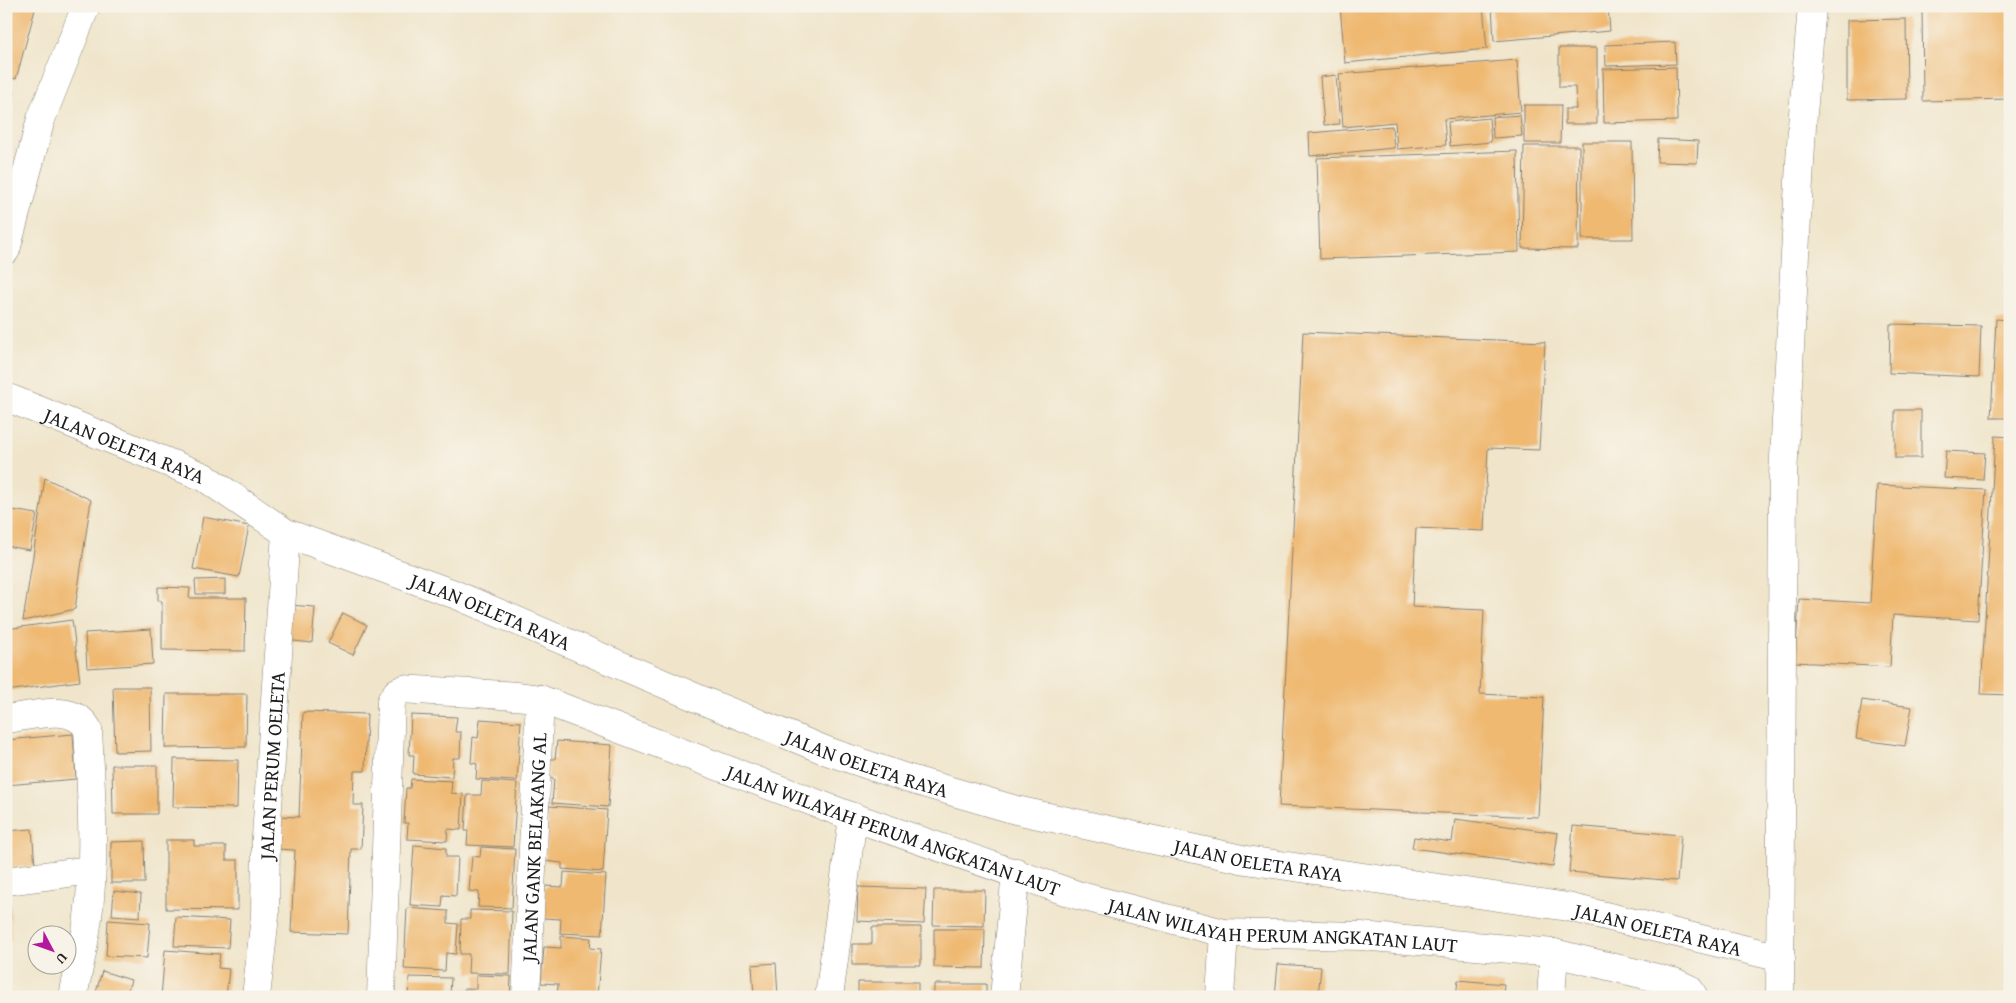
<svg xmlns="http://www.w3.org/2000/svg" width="2016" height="1003" viewBox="0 0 2016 1003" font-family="'Gentium Book Plus',serif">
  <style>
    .building { fill: #efb972 }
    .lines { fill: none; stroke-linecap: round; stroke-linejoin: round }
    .minor-casing { stroke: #868074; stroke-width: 29 }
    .minor { stroke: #fff; stroke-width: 28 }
    .labels { text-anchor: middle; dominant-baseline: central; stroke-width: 5; stroke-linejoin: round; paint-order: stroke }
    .street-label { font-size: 20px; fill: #1c1c1c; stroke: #f7f3e8 }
  </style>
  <rect width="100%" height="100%" fill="#f7f3e8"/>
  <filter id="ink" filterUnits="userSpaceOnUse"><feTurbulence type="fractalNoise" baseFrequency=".02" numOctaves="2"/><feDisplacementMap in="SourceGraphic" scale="10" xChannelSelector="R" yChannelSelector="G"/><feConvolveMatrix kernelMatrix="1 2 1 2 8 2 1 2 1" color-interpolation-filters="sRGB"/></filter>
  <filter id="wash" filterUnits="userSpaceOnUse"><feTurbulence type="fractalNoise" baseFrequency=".0096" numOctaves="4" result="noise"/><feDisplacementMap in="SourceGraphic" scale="20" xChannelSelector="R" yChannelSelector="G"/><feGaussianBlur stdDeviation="1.12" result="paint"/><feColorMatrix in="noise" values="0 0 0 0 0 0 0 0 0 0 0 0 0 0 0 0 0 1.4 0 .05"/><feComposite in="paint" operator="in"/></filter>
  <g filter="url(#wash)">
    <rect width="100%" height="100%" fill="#f0e5cb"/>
    <g id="blocks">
      <path class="building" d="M6,6H36L16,79L6,76Z
        M1340,6H1483L1487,49L1345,63Z
        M1492,6H1608L1610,31L1494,41Z
        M1922,6H2010V99L1923,101Z
        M1906,19L1907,99L1847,100V20Z
        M1675,42L1676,64L1606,66L1605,45Z
        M1559,48H1597V124H1565V109H1576L1575,87H1559Z
        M1517,60L1521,112L1444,119L1446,145L1397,149L1395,122L1343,127L1339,74Z
        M1676,67L1677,121L1604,123L1603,69Z
        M1336,75L1340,124L1324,125L1320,77Z
        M6,88L14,91L7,115H6Z
        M1524,105H1561L1560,143H1524Z
        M1520,115L1522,136L1493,138L1492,117Z
        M1489,118L1491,142L1450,146L1448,122Z
        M1392,126L1394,148L1310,156L1309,133Z
        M1658,139L1698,141L1697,163L1657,162Z
        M1582,142H1632L1633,239H1582Z
        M1524,146H1579L1578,249L1522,248Z
        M1517,151L1519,252L1320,259L1317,158Z
        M1996,319L2010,320V418H1991Z
        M1890,324L1981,326L1979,377L1889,373Z
        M1303,332L1545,342L1539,450L1488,448L1484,531L1416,528L1412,607L1484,610L1480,694L1544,697L1538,817L1279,806Z
        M1895,410H1921V458H1895Z
        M1995,436L2010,437V695L1981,694Z
        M1946,451L1985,453L1983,480L1944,478Z
        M45,478L91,500L75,609L23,621Z
        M1877,485L1986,490L1978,620L1893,615L1890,667L1795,662L1799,599L1870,603Z
        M6,509L37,514L30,550L6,546Z
        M203,517L249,526L239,577L193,569Z
        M225,579V594H196L195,580Z
        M158,587L190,588L189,598H246L245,651L162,650V601H158Z
        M289,605L315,607L312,643L285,640Z
        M343,613L367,625L353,655L328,643Z
        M72,620L80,681L6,691V629Z
        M151,629L153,664L87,668L85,633Z
        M113,687H150L151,751L115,752Z
        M166,694H247L246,747L165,748Z
        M1862,700L1912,707L1905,746L1856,739Z
        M303,712L367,714L365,771H354L353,805H363L361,849H351L348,934L291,932L295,850L275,849L276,816L299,817Z
        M411,715L457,717L455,732H461L460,758H453L452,777L413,774L414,755H409Z
        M480,719L521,722L517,781L476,779L477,764L471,763L473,737L478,738Z
        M73,734L76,779L6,785V740Z
        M557,741L612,745L608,807L552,803L554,779L548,778L549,759H555Z
        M174,759L238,760L237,808L173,807Z
        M112,765H157V814H113Z
        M411,779L452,781L451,793L463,794L461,830L448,829L447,841L407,839L408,823H404L406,788H410Z
        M482,781L517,783L513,847L467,845L468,831H465L467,795H481Z
        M549,806L607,810L603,872L562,869V863L545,861Z
        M1455,819L1558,833L1553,867L1412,848L1414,837L1452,842Z
        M1573,826L1681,835L1677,881L1569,872Z
        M32,829L35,866L6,868V831Z
        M166,840H194V846H226V860H238V910L166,909Z
        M144,841L145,883H111V842Z
        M414,845L446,848V857H458L456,896L443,895L442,907L410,905Z
        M481,847L515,849L512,908L478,907L479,892L469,891L472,856L480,857Z
        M564,872L606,875L602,935L560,933L561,919L543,918L545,886L563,887Z
        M858,887L926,889L924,924L857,921Z
        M934,890H985L984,926L933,925Z
        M114,891L141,894L140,917L112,915Z
        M6,905H10L11,942H6Z
        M407,908L448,911V923L458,924L456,954L446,953L445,971L404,969Z
        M470,910L512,911L510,974L468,973L469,954H460L461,919H470Z
        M176,917L230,920L228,948L174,946Z
        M108,920L150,923L147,958L106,956Z
        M872,927H921V965H852V944H872Z
        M934,929H985L984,968L934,967Z
        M561,936L591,938L590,948L601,949L597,997H557L558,984L541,983L544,947L561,948Z
        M165,950L220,954L218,968L229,969L226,997H161Z
        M776,963L778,997H754L752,965Z
        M1278,964L1321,967L1318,997H1275Z
        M102,971L131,980L126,997L95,996Z
        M476,975L511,976L510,997H464V989H476Z
        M409,977L451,978L450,997H408Z
        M1458,980L1504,984L1503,997H1456Z
        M858,982H918V997H858Z
        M934,984H986V997H934Z"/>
    </g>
  </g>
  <g filter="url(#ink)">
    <use href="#blocks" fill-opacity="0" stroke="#868074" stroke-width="1"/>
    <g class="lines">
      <defs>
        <g id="minor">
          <path d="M6,250L41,119L86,6"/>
          <path id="s1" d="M6,397L204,477L286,533L454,594L711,704L827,751L906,778L1016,810L1246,860L1568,907L1781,958"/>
          <path d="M6,719C32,716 73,702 88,729C91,791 96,855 88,917C85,944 78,970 73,997"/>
          <path d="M6,881L91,870"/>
          <path id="s2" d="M256,997L265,916L266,837L286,533"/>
          <path id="s3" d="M381,997L391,701L397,692L404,689C449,693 495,692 540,699L853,817L1077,895L1224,933L1361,936L1554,953L1674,982L1689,989L1694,997"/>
          <path id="s4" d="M526,997L540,699"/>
          <path d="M829,997L853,817"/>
          <path d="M1004,997L1016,872"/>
          <path d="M1220,997L1224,933"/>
          <path d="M1551,997L1554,953"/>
          <path d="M1780,997L1783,476L1802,126L1812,6"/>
        </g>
      </defs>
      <use href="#minor" class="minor-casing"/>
      <use href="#minor" class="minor"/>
    </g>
  </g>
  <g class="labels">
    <g class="street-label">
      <text stroke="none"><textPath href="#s1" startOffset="128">JALAN OELETA RAYA</textPath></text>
      <text stroke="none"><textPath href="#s1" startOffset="532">JALAN OELETA RAYA</textPath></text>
      <text stroke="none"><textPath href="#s1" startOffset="938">JALAN OELETA RAYA</textPath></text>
      <text stroke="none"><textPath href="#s2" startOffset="232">JALAN PERUM OELETA</textPath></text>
      <text stroke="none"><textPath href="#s3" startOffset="828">JALAN WILAYAH PERUM ANGKATAN LAUT</textPath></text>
      <text stroke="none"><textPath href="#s4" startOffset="150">JALAN GANK BELAKANG AL</textPath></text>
      <text stroke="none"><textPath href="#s1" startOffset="1342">JALAN OELETA RAYA</textPath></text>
      <text stroke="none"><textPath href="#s3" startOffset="1232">JALAN WILAYAH PERUM ANGKATAN LAUT</textPath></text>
      <text stroke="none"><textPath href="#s1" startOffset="1748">JALAN OELETA RAYA</textPath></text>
    </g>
  </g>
  <rect width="2016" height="1003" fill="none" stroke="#f7f3e8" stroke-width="25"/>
  <g transform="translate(52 950) rotate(131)"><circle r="24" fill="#f7f3e8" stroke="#9f9d96"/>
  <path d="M0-4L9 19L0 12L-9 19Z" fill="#b5179e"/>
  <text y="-8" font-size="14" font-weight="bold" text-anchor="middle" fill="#1c1c1c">U</text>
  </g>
</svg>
